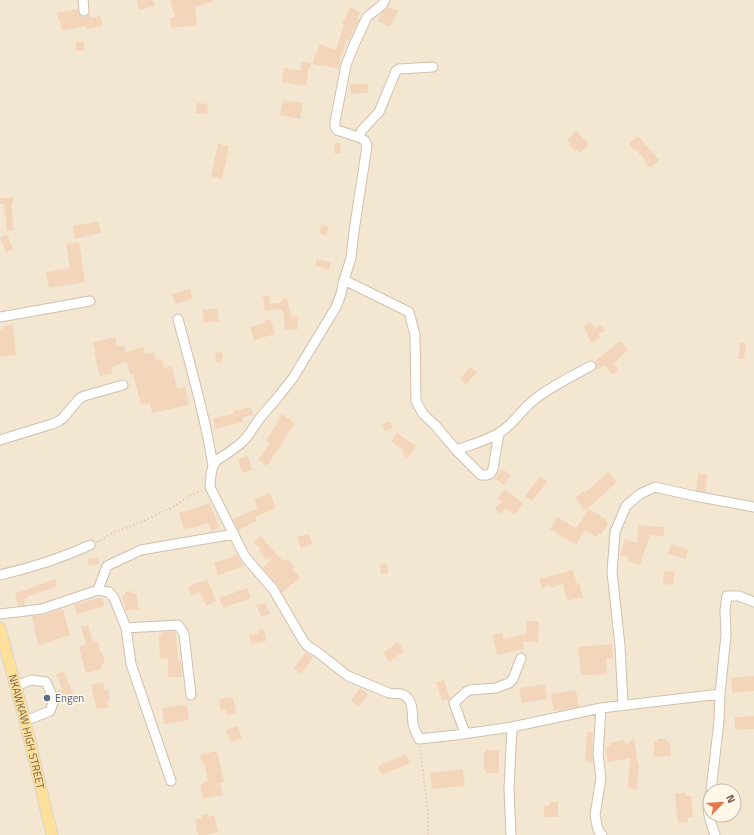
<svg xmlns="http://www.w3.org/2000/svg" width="754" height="835" viewBox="0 0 754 835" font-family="'Titillium Web',sans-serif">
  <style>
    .residential { fill: #f4e7d2; fill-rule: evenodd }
    .building { fill: #f2d5bb }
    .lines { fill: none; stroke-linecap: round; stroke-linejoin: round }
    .minor-casing { stroke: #d0bfad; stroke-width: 11 }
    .major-casing { stroke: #dbd5d0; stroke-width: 13 }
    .path { stroke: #d6b89e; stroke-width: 1.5; stroke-dasharray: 1 3; stroke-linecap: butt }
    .minor { stroke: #fff; stroke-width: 9 }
    .major { stroke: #fbdf9b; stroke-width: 11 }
    .service-dot { fill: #5c6f8a; stroke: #fff8e9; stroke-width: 1.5 }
    .labels { text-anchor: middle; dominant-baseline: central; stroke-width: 3; stroke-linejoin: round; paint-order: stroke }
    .service-label { font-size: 11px; fill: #4e5e75; stroke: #fff8e9; text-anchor: start }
    .street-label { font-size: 11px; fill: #745c49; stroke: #fff8e9 }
  </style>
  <rect width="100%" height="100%" fill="#fcf4e3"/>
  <path class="residential" d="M0,0H754V835H0ZM710,791H734V815H710Z"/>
  <path class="building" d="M137,0H153L155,6L139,10Z
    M170,0H212V2L195,7L197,25L171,28L170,18L175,17Z
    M350,7L357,10L356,11L360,13L358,18L360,19L354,30H353L349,41L346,40L342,55H341L339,69L313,64L315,54L316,55L320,44L336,50L344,25L342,24Z
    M388,7L398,11L390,27L378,21L381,13Z
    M78,9L79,14L82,17L87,16L89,13L91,18L100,16L103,26L87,29L86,26L62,31L60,21H59L57,13Z
    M76,41H84V51H76Z
    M302,62L311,63L310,70L308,69L306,86L282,82L284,68L300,71Z
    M350,84H368V93L351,94Z
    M283,100L303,103L300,119L280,115Z
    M197,103L208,104L207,114L196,113Z
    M576,131L589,144L580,153L577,149L575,151L569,145L571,143L567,140Z
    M638,136L659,160L650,168L645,162L646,161L635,149L634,150L629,144Z
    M335,143H341L340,154L334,153Z
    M218,144L229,146L222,179L211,176Z
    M13,197V203H11L14,230L7,231L4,204H0V198Z
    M98,221L101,233L75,239L73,226Z
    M322,225L329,227L326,236L319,233Z
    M7,234L13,249L6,252L0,237Z
    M79,242L85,282L49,288L46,272L70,268L66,244Z
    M317,259L331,262L329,270L315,266Z
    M190,289L193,299L175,304L172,294Z
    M263,296H269L270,304L283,302L282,299L287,298L291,317L297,316L298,329L285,330L284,313L282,309L265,311Z
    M218,308L219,321L204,323L202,310Z
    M271,319L275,334L254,340L250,327L265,323L264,321Z
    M591,322L594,328L601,325L605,331L598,335L600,338L591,343L587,335H588L584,326Z
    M13,325L16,355L0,357V330L3,329V326Z
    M115,337L117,347L124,345L126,352L143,347L145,354L154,352L156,360L162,359L164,368L172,366L177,389L185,387L189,405L152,413L150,403L141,404L133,375V374H130L127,362L111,367L113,373L100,376L94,352H95L93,342Z
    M620,341L628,350L614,363L619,370L613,375L604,365L597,370L596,369V364L595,361Z
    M740,343H746L744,359H738Z
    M216,352L223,353L222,363L215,362Z
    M470,367L477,372L466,384L460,379Z
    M251,407L253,415L242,417L243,422L215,429L213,418L234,414L233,411Z
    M282,414L295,423L267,466L258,460L270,443L266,440L278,422L277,421Z
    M390,421L393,428L385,431L382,425Z
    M397,433L416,446L408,458L402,454L404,451L391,441Z
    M248,456L252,470L242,473L238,459Z
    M502,469L511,475L504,485L495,479Z
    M608,472L617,482L585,511L575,497L584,491L585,493Z
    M698,474L708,475L705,492L696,490Z
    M540,476L547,482L532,501L525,496Z
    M505,489L523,503L514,515L505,508L501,514L495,509L502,501L498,498Z
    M270,493L276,508L255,517L257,521L238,530L233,519L258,508L254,500Z
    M210,503L219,528L211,531L208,523L189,529V528L184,529L179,513Z
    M589,509L607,520L606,522L608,523L601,535L599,533L596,537L585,530L576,545L550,529L557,517L576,528Z
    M638,525L664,527V536L650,535L640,565L628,561L629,558L620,555L625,539L637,543Z
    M309,534L312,544L301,548L297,537Z
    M261,536L277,555L284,561L286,559L295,566L292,569L300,577L282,593L278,585L263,568L272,558L266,559L259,551L261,549L254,542Z
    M671,544L688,550L686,559L668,554Z
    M237,555L244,566L218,575L214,563Z
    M98,557L99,564L89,566L87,559Z
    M387,564L388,573L381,574L380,565Z
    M573,570L577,584L579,583L583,597L567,601L563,584L550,588L549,585L542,588L539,579L554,575Z
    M664,571L675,572L673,585L663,584Z
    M55,579L57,586L27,597V599H24L25,605L18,606L15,593L27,590V589Z
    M207,579L216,601L206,606L200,592L191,596L188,587Z
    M247,588L251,598L223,608L219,598Z
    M132,591V594L136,593L139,609L126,611L122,596L125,595V592Z
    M102,597L104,606L77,614L74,605Z
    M265,603L270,614L261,617L257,606Z
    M63,609L70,635L53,640V641L39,645L34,630L35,629L32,616L44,615Z
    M527,621H539L538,642L523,641L524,649L497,655L493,635L502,633L503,639L526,634Z
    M88,625L93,642L98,641L100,652L102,651L105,663L101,664L102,669L86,673L79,647H80V646L86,644L81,627Z
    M264,629L266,641L251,644L249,635L258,634V630Z
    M175,631L176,633L178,660H181L182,677H168V658L160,659L159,635H162L161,632Z
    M398,642L404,651L389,662L383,653Z
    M612,644L613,659H606L607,674L581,675L578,647Z
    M306,652L313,657L301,674L294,668Z
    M63,671L74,695L60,702L59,698L57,691L62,689L56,674Z
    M754,676V691L732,693L731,678Z
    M444,680L450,699L442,701L436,682Z
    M103,682L105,690L108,689L110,701H108L109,707L97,709L91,685Z
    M545,684L547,699L522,703L519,688Z
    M360,688L368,694L359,707L351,701Z
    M576,690L579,707L554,711L551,694Z
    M228,697V698L232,697L236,707L234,708L236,713L228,716L225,709L221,711L219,705H220L219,700Z
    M183,705V706L187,705L189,720L164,724L162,709L167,708V707Z
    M754,716V729L735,730V717Z
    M238,726L242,739L231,742L230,737H229L226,730Z
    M587,732H593L592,754L593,763L585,762Z
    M631,739H634L638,764H639L637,789L628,788L630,758L608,762L605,747L610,746V743L624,740L625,744L630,743Z
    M658,739H666V741H670L671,756L654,757V742H658Z
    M486,750H499V773H486V770L484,769V752H486Z
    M217,751L224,782L220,783L223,795L203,799L200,785L204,784L203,782L208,781L204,762H202L200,755Z
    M406,754L410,763L382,775L378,766Z
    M463,769L465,786L432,789L430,773Z
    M675,793H686V796H691L693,817H688V822L678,823Z
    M550,802H558V817H544V806H549Z
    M208,814L209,817L214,815L218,832L206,835H198L195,820L202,818L201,815Z"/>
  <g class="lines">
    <defs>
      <path id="minor" d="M83,0L84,11
        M385,0L382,5L367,17L354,45L346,65L335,122V127L337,130L361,138L365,141L367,146L354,231L351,258L344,280L341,294L336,307L293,378L278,397L260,418L247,437L240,444L228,453L220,458L216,461L213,466L211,474L210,487L243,553L247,559L273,589L304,642L309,647L316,651L348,676L389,693C393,694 397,693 401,694C414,697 412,714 413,724C414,729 417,734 419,739L456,735L512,727L601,708L720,694
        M359,137L362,130L379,112L396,71L399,69L433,67
        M344,280L409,312L415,335L416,401L423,414L435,425L456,450L481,475H487L491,473L493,469L499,433
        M0,317L90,301
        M178,319C191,368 205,416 213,466
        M0,440L52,424L59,421L63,418L79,399L84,396L123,385
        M456,450C470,445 486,441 499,433C513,425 522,409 535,399C552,386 572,376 591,366
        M0,575C30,568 62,558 90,545
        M98,590L107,566L141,550L234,534
        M0,614L42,609L98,590L109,592L114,598L126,628L131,664L171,781
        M126,628L178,625L181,629L184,634L191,695
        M16,686L31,680L46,682L54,700L50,711L25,721
        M623,705L620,646L612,572L615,532L626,506L640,494L655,487L695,496L754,507
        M601,708L598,754L601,778L595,815L598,830L602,835
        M465,733L454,703L466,692L470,690L496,688L509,683L513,679L521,658
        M711,791L719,721L720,694L726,635L725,610L727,596H739L754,602
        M710,796C706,812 710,820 715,835
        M511,835L509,789L512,727"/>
      <g id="major">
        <path id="s1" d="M0,628L25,721L52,835"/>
      </g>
    </defs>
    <use href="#minor" class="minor-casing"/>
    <use href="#major" class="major-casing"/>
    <path class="path" d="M97,542L113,533L148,519L171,508L193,494L203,490
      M420,746L428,815V835"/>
    <use href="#minor" class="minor"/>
    <use href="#major" class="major"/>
  </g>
  <circle class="service-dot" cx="47" cy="698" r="4"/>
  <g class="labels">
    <g class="service-label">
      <text x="55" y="698">Engen</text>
    </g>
    <g class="street-label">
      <text stroke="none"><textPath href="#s1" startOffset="107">NKAWKAW HIGH STREET</textPath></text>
    </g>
  </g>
  <g transform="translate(722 803) rotate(65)"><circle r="19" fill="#fff8e9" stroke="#c7baa9"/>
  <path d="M0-3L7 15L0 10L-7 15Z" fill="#e67748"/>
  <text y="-6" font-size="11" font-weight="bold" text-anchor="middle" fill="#745c49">N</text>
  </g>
</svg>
